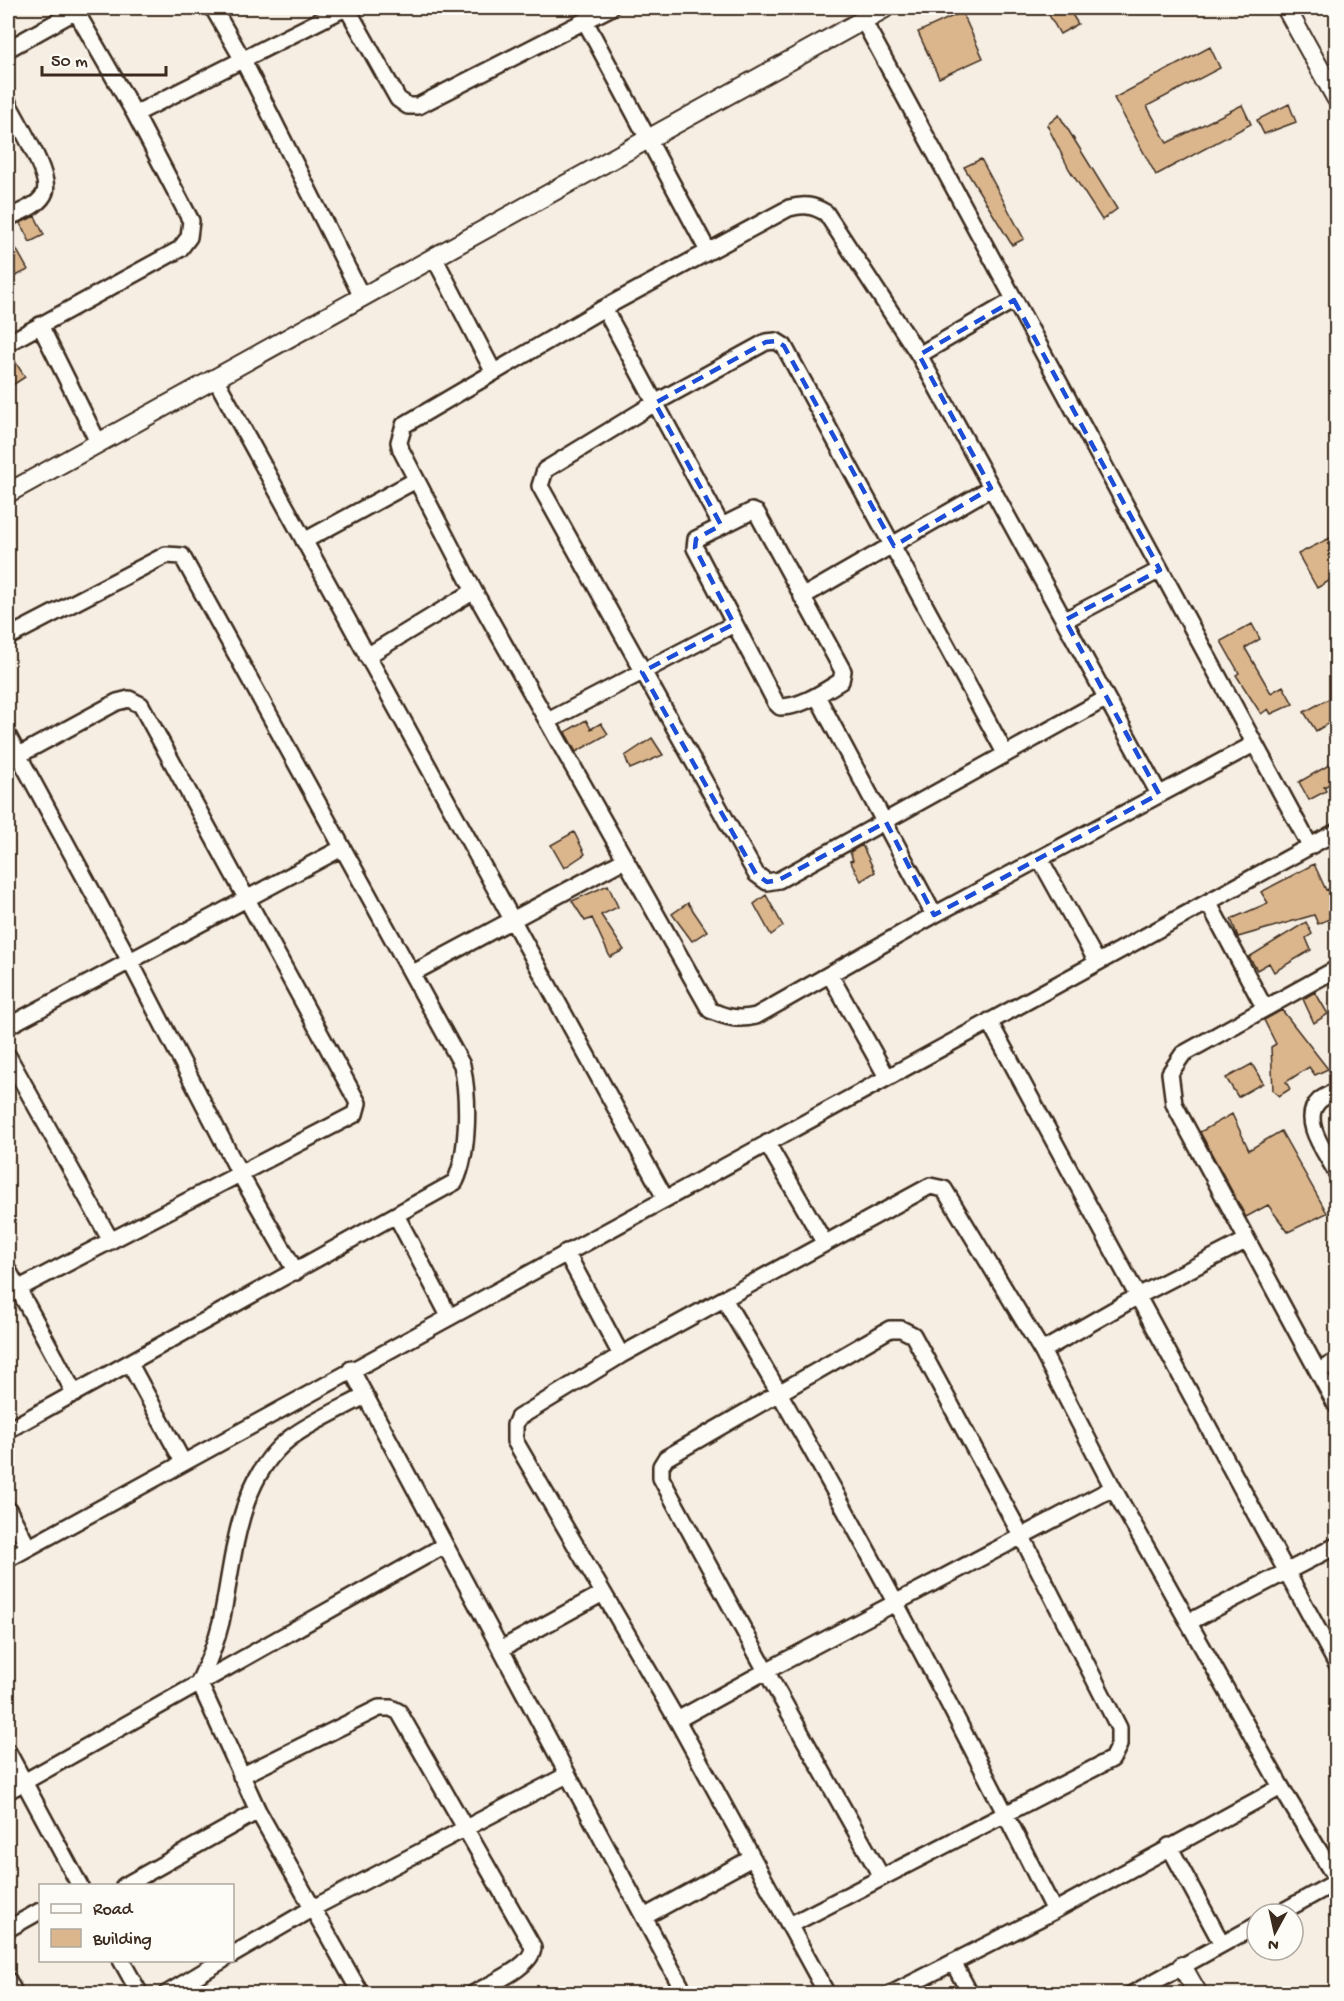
<svg xmlns="http://www.w3.org/2000/svg" width="1344" height="2001" viewBox="0 0 1344 2001" font-family="'Gochi Hand',sans-serif">
  <style>
    .building { fill: #dbb68d; stroke: #3b2a1e; stroke-width: 1.5 }
    .lines { fill: none; stroke-linecap: round; stroke-linejoin: round }
    .minor-casing { stroke: #3b2a1e; stroke-width: 20 }
    .tertiary-casing { stroke: #3b2a1e; stroke-width: 22 }
    .minor { stroke: #fdfcf7; stroke-width: 15 }
    .tertiary { stroke: #fdfcf7; stroke-width: 18 }
    .marked { fill: none; stroke: #1d4ed8; stroke-width: 4.5; stroke-dasharray: 12 8; stroke-linejoin: round }
  </style>
  <rect width="100%" height="100%" fill="#f6eee2"/>
  <filter id="ink" filterUnits="userSpaceOnUse"><feTurbulence type="fractalNoise" baseFrequency=".0167" numOctaves="2"/><feDisplacementMap in="SourceGraphic" scale="12" xChannelSelector="R" yChannelSelector="G"/><feConvolveMatrix kernelMatrix="1 2 1 2 8 2 1 2 1" color-interpolation-filters="sRGB"/></filter>
  <g filter="url(#ink)">
    <path class="building" d="M1045,8H1068L1078,24L1060,34Z
      M962,12L983,58L939,78L918,32Z
      M1210,47L1220,68L1147,106L1167,143L1242,105L1251,124L1156,175L1114,98Z
      M1289,104L1296,122L1264,134L1257,120Z
      M1059,115L1117,209L1102,220L1069,169L1047,125Z
      M981,159L1024,239L1012,245L964,167Z
      M35,216L44,235L30,242L20,223Z
      M8,234L28,270L16,276L8,260Z
      M9,352L25,377L8,388V353Z
      M1336,535V577L1317,588L1298,554Z
      M1252,624L1260,639L1245,648L1271,693L1283,686L1293,704L1271,714L1268,709L1261,714L1236,675L1239,673L1221,641Z
      M1334,696V720L1316,731L1304,712Z
      M586,720L591,729L601,723L608,734L576,752L565,732Z
      M652,738L663,755L630,769L625,756Z
      M1336,761V780L1324,787L1326,791L1309,800L1299,782Z
      M574,832L585,854L564,868L551,845Z
      M862,845L875,872L861,881L850,861L853,860L850,852Z
      M1314,864L1326,890L1328,889L1334,900L1332,902L1336,916L1318,924L1314,915L1238,937L1231,919L1268,903L1261,892Z
      M608,885L618,907L601,915L624,950L610,957L592,918L585,921L572,901Z
      M766,895L783,926L771,935L754,904Z
      M688,903L707,931L692,941L672,914Z
      M1306,922L1312,934L1306,938L1311,950L1274,972L1269,963L1257,970L1249,957Z
      M1315,992L1328,1014L1314,1023L1303,999Z
      M1282,1010L1328,1069L1315,1075L1309,1067L1286,1082L1290,1089L1279,1096L1273,1091L1271,1047L1276,1044L1264,1020Z
      M1252,1064L1263,1083L1238,1097L1226,1078Z
      M1232,1114L1249,1150L1281,1131L1327,1213L1288,1232L1268,1205L1246,1217L1200,1132Z"/>
    <g class="lines">
      <defs>
        <path id="minor" d="M213,8L243,60L362,297
          M347,8L398,99L408,106H418L610,8
          M863,20L1310,846
          M585,21L708,251
          M8,49L76,11
          M8,103C16,120 51,174 45,192C40,206 19,212 8,218
          M135,114L345,8
          M434,257L493,371
          M604,308L721,525
          M40,325L98,442
          M8,343L180,249L189,237L191,221L135,114L74,8
          M919,355L1014,300
          M215,378L665,1198
          M752,511L757,513L843,671L841,681C823,692 802,707 780,707L776,703L695,548L696,539Z
          M304,541L416,480
          M802,597L991,488
          M1065,620L1160,570
          M8,637L166,555L182,556L462,1065C469,1098 469,1153 455,1182L8,1430
          M367,656L474,591
          M817,696L934,915
          M548,721L734,624
          M8,736L131,963L240,1174L296,1272
          M1005,753L784,346L776,341L766,342L655,403L545,470L540,486L756,874L767,882L779,880L1105,699
          M8,761L117,702L129,699L141,705L358,1103L355,1114L8,1294
          M1159,794L919,355L826,213C813,205 804,204 789,208L604,308L404,425L399,442L401,450L474,591L710,1010C727,1018 739,1020 756,1016L934,915L1254,744
          M1040,859L1097,962
          M1208,902L1264,1007
          M1336,969L1183,1054L1170,1073L1174,1104L1336,1405
          M413,973L626,859
          M830,975L887,1077
          M989,1021L1336,1663
          M8,1026L342,848
          M8,1056L111,1241
          M1336,1091C1331,1094 1323,1097 1319,1101C1299,1120 1327,1154 1336,1172
          M767,1143L824,1242
          M396,1215L449,1316
          M566,1252L621,1355
          M8,1270L75,1394
          M724,1299C843,1498 951,1703 1054,1911
          M1042,1351L1138,1296L1247,1240
          M130,1364L183,1462
          M351,1369L685,1994
          M1319,1371L1336,1361
          M8,1509L28,1547
          M8,1559L1336,832
          M1189,1622L1336,1546
          M501,1649L603,1593
          M677,1720L766,1671L881,1876
          M8,1752L80,1886
          M241,1776L379,1708H391L399,1712L533,1947C533,1967 489,1984 473,1994
          M8,1791L445,1545
          M1169,1846L1222,1944
          M124,1886L258,1811
          M1278,1914L1336,1882
          M644,1917L752,1858
          M790,1925L1112,1759L1119,1745V1728L1022,1537L913,1335L901,1329H890L666,1458L661,1466V1478L766,1671L1113,1488
          M8,1929L40,1911
          M232,1955L313,1908L567,1775
          M121,1960L140,1994
          M953,1962L970,1994
          M8,1980L15,1994
          M166,1994L223,1960
          M361,1994L258,1811L199,1682C208,1663 216,1643 221,1622C234,1562 236,1479 290,1438C313,1421 341,1409 365,1396
          M827,1994L677,1720L515,1441V1425L518,1418L621,1355L930,1186L944,1189L1042,1351L1113,1488L1281,1787L1336,1879
          M891,1994L1054,1911L1281,1787
          M1132,1994L1257,1925"/>
        <path id="tertiary" d="M1286,8L1336,98
          M8,493L885,8
          M1182,1966L1198,1994"/>
      </defs>
      <use href="#minor" class="minor-casing"/>
      <use href="#tertiary" class="tertiary-casing"/>
      <use href="#minor" class="minor"/>
      <use href="#tertiary" class="tertiary"/>
    </g>
  </g>
  <path class="marked" d="M1014,300L1160,570L1065,620L1159,794L934,915L886,822L779,880L767,882L756,874L642,672L734,624L695,548L696,539L721,525L655,403L766,342L776,341L784,346L894,546L991,488L919,355Z"/>
  <rect width="1344" height="2001" fill="none" stroke="#fdfcf7" stroke-width="30"/>
  <rect x="15" y="15" width="1314" height="1971" fill="none" stroke="#3b2a1e" stroke-width="2" filter="url(#ink)"/>
  <rect x="39" y="1884" width="195" height="78" fill="#fdfcf7" stroke="#afa8a0" stroke-width="1.5"/>
  <rect x="51" y="1904" width="30" height="9" fill="#fdfcf7" stroke="#afa8a0" stroke-width="1.5"/>
  <text x="93" y="1914" font-size="18" fill="#3b2a1e">Road</text>
  <rect x="51" y="1929" width="30" height="18" fill="#dbb68d" stroke="#afa8a0" stroke-width="1.5"/>
  <text x="93" y="1944" font-size="18" fill="#3b2a1e">Building</text>
  <g transform="translate(1275 1932) rotate(188)"><circle r="28" fill="#fdfcf7" stroke="#afa8a0" stroke-width="1.5"/>
  <path d="M0-4.5L10 22L0 15L-10 22Z" fill="#3b2a1e"/>
  <text y="-9" font-size="16" font-weight="bold" text-anchor="middle" fill="#3b2a1e">N</text>
  </g>
  <path d="M42 66v9h124v-9" fill="none" stroke="#3b2a1e" stroke-width="3"/>
  <text x="51" y="66" font-size="18" fill="#3b2a1e" stroke="#fdfcf7" stroke-width="4.5" paint-order="stroke">50 m</text>
</svg>
